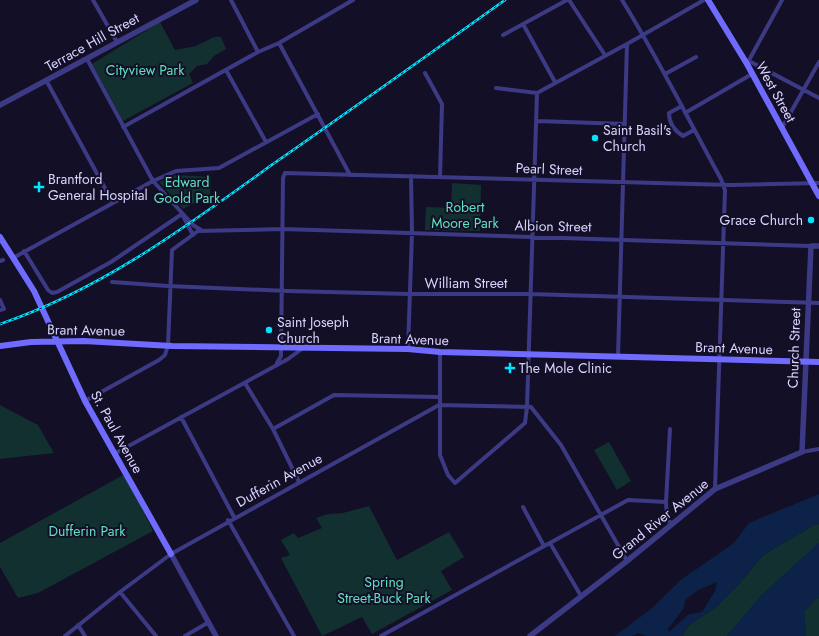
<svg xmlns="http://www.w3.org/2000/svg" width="819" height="636" viewBox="0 0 819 636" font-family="Jost,sans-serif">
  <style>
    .green { fill: #12302f }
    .water { fill: #0c2248; fill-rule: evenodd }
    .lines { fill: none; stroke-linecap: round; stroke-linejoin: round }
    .minor { stroke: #3d3a85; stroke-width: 4 }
    .tertiary { stroke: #3d3a85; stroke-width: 5.5 }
    .secondary { stroke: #6f6bff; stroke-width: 6 }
    .rail-casing { stroke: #00e5ff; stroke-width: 2.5 }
    .rail { stroke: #130f26; stroke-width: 1; stroke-dasharray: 3; stroke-linecap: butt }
    .poi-dot { fill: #00e5ff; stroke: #130f26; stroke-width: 1.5 }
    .labels { text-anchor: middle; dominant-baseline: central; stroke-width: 4; stroke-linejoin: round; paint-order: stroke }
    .street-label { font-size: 14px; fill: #d9d4ff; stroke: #130f26 }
    .park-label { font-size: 14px; fill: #5fe0c0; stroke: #130f26 }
    .poi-label { font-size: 14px; fill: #d9d4ff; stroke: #130f26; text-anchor: start }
  </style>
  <rect width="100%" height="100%" fill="#130f26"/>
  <path class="green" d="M160,22L175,50L196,46L214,37H221L226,49L214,56L207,64L197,66L189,74L193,83L123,121L92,64Z
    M176,175L211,177L210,195L183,209L159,182Z
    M452,183L481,185L480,231L425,230L426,207L451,208Z
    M0,405L38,425L54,453L0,459Z
    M609,442L631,481L617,490L594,450Z
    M125,474L153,531L38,593L18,598L0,567V543Z
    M369,506L397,560L449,532L464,557L441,571L452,590L372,634L362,617L322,636L281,558L290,555L281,540L294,533L298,538L322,528L316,518L328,514L343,513Z
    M819,524V543L761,596L727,636H682L689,625L716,607L738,585L763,555L814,525Z
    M819,598V636H806L804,612L815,599Z"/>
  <path class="water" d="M819,494V524L814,525L763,555L738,585L716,607L689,625L682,636H646L638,633L632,636H615L652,608L682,579L734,543L749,523ZM717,582L715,591L702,612L689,614L669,632L668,629L684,608L685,600L698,590Z
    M819,543V598L815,599L804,612L806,636H727L761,596Z"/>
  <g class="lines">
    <path class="minor" d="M93,0L117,42
      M231,0L258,52
      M569,0L605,55
      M622,0C658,58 688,119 721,179L725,190L715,489
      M523,24L555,82
      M503,35L567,0
      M279,43L350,175
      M87,59L153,181L193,225L201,230
      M749,61L819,98
      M748,62L782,0
      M226,70L266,142
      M425,73L442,104L440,177
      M665,74L696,57
      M46,80L113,203
      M496,88L537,93
      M537,93L627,44L704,0
      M682,106L669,113C669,123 675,131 683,136L694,130
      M685,113L752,74
      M537,121L625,124
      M123,127L258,52L279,43L353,0
      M782,128L819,62
      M182,214L193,235
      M24,251L48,290L52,293L57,292L111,262L182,214
      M13,258L153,181L176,171L219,168L318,114
      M0,261L3,260
      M112,282L168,286L287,291L410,294H530L819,303
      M0,300L4,309L0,310
      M408,349L412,233L411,176
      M440,352V455L448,475L455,483L525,423L527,407L537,93
      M618,357L627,44
      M277,363L281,356L283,178L285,173L731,185L819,183
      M245,383L273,429L299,482
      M85,401L159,360L165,355L168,345L172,250L198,231L283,229L811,246
      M181,417L234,517
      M273,429L334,395L439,397
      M670,429L666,502L667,518L672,525
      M802,452L819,449
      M114,454L288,359L303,348
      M523,507L544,546
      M228,520L294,636
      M550,543L581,596
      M120,592L156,636
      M78,625L85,636
      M65,636L120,592L171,554L439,405L531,407L561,445L627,561
      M185,636L209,622
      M381,636L628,500L666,502"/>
    <path class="tertiary" d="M0,105L196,0
      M171,554L216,636
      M530,636L627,561L715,489L802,452L811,246H819"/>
    <path class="secondary" d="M708,0L747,64L819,196
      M0,237L34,291L85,401L171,554
      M0,346L31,342L84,341L172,346L408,349L440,352L819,362"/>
    <defs>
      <path id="rail" d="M0,324C101,290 187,226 273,164C351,110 428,55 505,0"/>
    </defs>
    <use href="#rail" class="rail-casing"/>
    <use href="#rail" class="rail"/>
  </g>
  <g class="poi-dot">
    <circle cx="595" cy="138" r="4"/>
    <path d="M37 181h4v4h4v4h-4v4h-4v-4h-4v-4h4z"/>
    <circle cx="811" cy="220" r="4"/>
    <circle cx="269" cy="330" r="4"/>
    <path d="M508 362h4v4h4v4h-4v4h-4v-4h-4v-4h4z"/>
  </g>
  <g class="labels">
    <g class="street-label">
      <text transform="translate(92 42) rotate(-29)">Terrace Hill Street</text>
      <text transform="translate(776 92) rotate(61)">West Street</text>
      <text transform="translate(549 169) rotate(2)">Pearl Street</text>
      <text transform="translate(553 226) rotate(1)">Albion Street</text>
      <text x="466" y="283">William Street</text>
      <text transform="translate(86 330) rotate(1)">Brant Avenue</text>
      <text transform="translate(410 339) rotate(2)">Brant Avenue</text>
      <text transform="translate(734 348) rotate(2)">Brant Avenue</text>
      <text transform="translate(794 348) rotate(-88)">Church Street</text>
      <text transform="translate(117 432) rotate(61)">St. Paul Avenue</text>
      <text transform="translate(279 480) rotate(-29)">Dufferin Avenue</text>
      <text transform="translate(660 519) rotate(-39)">Grand River Avenue</text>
    </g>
    <g class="park-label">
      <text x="145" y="70">Cityview Park</text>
      <text x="187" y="182">Edward<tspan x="187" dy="16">Goold Park</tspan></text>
      <text x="465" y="207">Robert<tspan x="465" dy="16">Moore Park</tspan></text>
      <text x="87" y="531">Dufferin Park</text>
      <text x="384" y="582">Spring<tspan x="384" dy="16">Street-Buck Park</tspan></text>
    </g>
    <g class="poi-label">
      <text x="603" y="130">Saint Basil's<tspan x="603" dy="16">Church</tspan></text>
      <text x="48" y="179">Brantford<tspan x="48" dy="16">General Hospital</tspan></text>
      <text x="803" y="220" text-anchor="end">Grace Church</text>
      <text x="277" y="322">Saint Joseph<tspan x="277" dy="16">Church</tspan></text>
      <text x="519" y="368">The Mole Clinic</text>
    </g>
  </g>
</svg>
